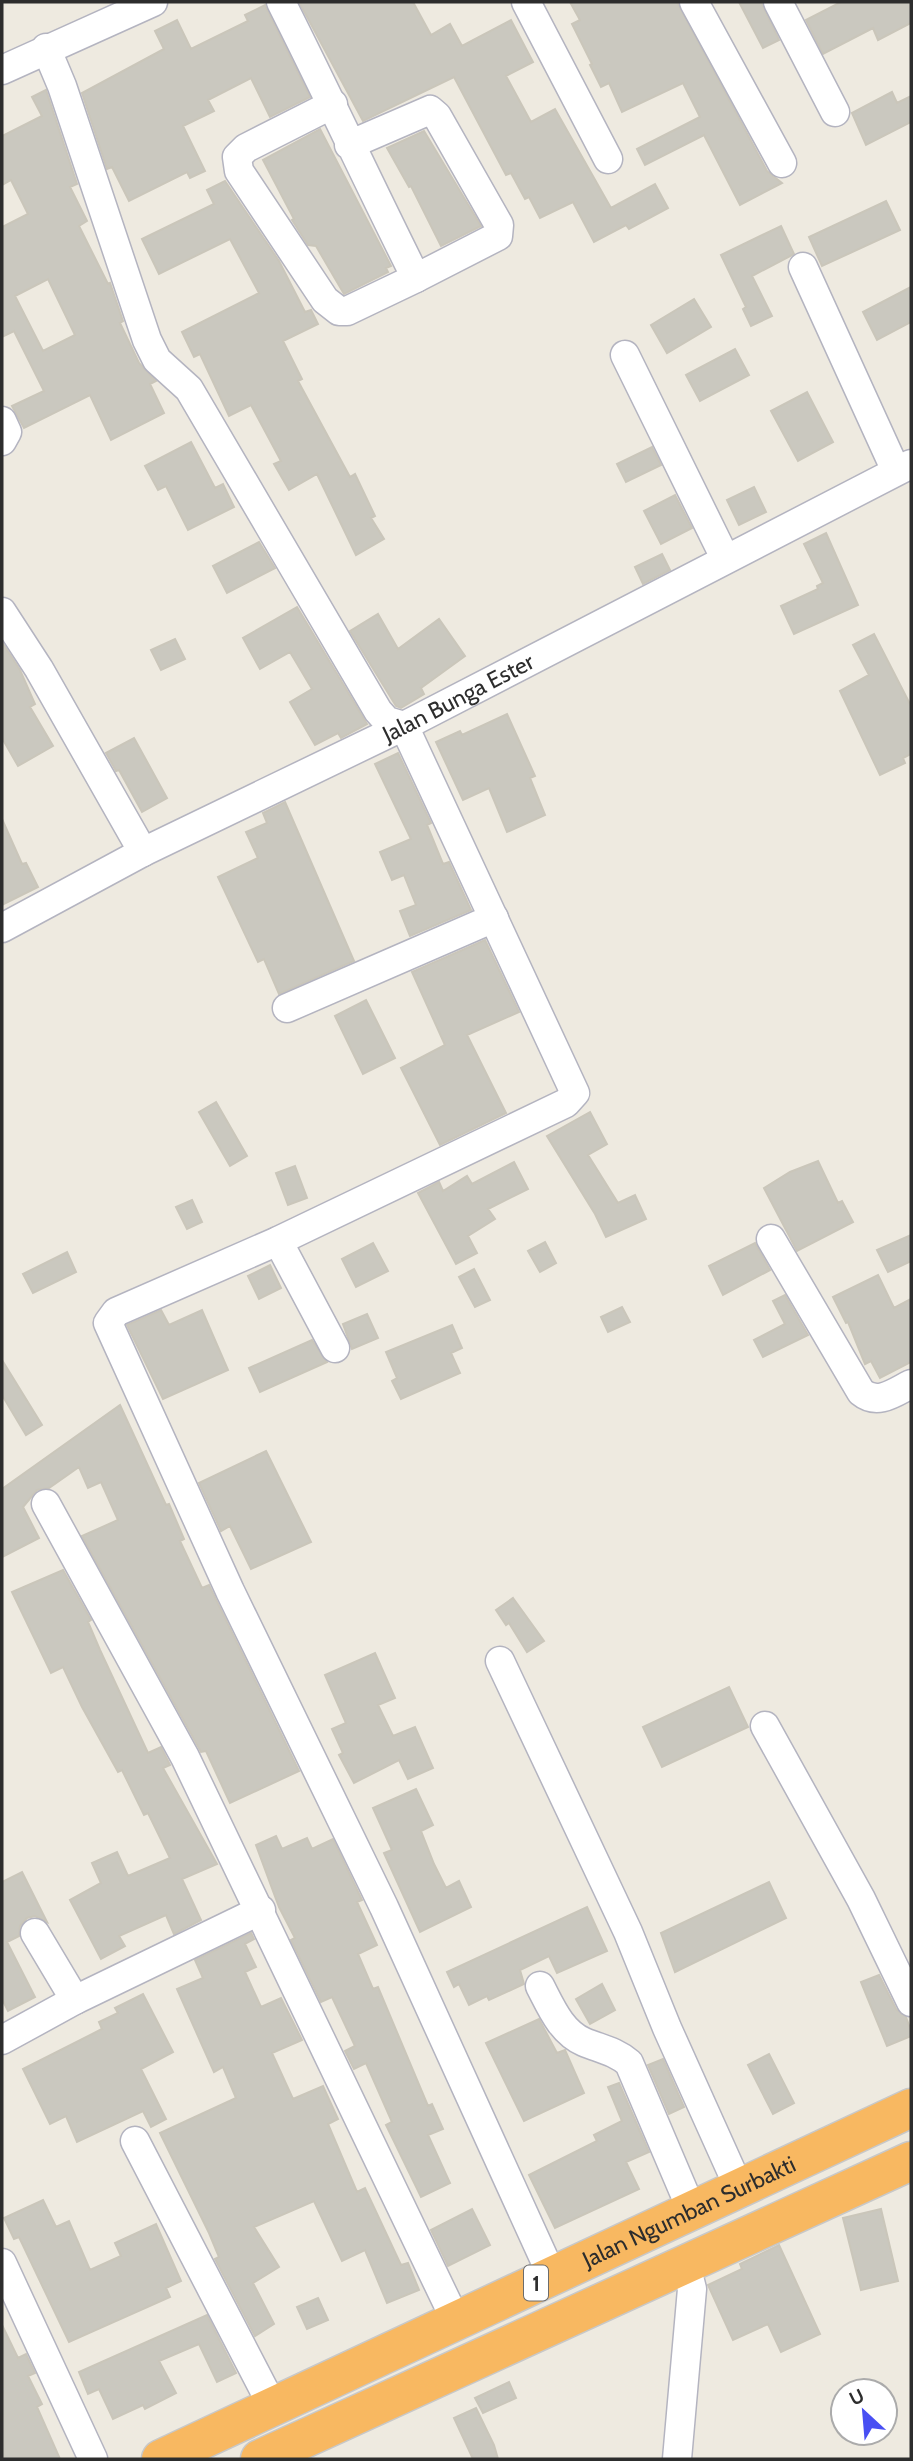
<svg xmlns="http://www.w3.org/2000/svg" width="913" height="2461" viewBox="0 0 913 2461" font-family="Cabin,sans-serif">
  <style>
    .building { fill: #cac8bf; stroke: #cac6ba; stroke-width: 2; fill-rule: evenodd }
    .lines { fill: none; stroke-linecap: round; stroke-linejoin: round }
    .minor-casing { stroke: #b4b4c0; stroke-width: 31 }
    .highway-casing { stroke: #c8c8c8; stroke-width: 41 }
    .minor { stroke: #fff; stroke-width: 28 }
    .highway { stroke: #f8b861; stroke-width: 38 }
    .labels { text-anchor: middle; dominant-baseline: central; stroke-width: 5; stroke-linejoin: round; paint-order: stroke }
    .shield { fill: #fff; stroke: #6c6c6c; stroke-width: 2 }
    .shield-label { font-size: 21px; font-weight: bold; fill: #2d2d2d }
    .street-label { font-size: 23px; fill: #2d2d2d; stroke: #fff }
  </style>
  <rect width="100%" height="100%" fill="#eeeae0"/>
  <path class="building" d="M299,2H413L431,35L450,24L462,46L511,20L533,62L506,76L531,122L555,109L611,208L655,184L668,208L629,229L626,225L594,242L573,202L540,218L529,197L525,199L511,173L506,175L454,77L363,121Z
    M570,2H677L767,171L782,183L740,205L704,135L645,165L637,149L700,117L683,83L622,112L609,83L601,87L590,65L592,64L572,24L580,20Z
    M739,2H761L779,40L763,48Z
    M841,2H911V23L878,40L873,28L823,54L806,20Z
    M265,5L310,97L270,117L251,78L208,100L214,111L183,126L205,171L190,178L187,172L129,201L112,167L107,169L82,93L164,49L155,31L177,20L191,49L248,21L245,15Z
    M46,90L77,184L70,187L87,221L79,226L108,284L110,283L123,321L120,323L139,363L156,381L150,384L164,413L111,440L90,395L24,428L12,406L44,391L14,331L2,337V227L28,214L11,180L2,185V136L42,116L32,97ZM48,279L75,335L43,351L15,296Z
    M892,92L897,103L911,96V122L866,145L852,113Z
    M320,129L391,266L386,268L388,272L344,294L316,246L308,245L292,220L294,219L263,160Z
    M424,131L481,226L441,246L411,186L409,187L387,148Z
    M225,181L279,261L305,312L311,310L318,324L283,341L302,379L298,381L350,477L355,474L375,516L371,518L384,539L356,555L317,474L289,490L274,464L281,461L251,405L229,416L200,354L194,357L182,332L259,293L230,239L159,274L142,239L214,204L207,190Z
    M886,201L900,230L822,266L809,237Z
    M781,226L794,254L752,276L772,316L751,326L743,309L746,307L721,255Z
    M911,287V322L877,340L863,312Z
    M694,299L711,327L667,353L651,325Z
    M735,349L749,375L700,401L686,375Z
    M807,392L833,442L798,461L771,411Z
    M191,442L215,488L223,484L234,507L188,530L166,486L158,490L145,466Z
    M652,447L661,465L626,482L617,464Z
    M754,487L766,512L739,525L727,500Z
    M675,495L692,528L661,544L644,511Z
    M826,533L858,605L794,634L781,606L818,589L817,586L823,583L804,544Z
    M259,542L275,568L227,593L213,566Z
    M662,554L670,570L643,584L635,567Z
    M297,607L367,724L341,738L338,733L315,745L290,702L312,689L290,652L260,669L243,638Z
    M378,614L398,649L439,619L465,656L421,688L424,694L401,708L396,706L350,631Z
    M874,634L911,706V754L903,758L905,763L880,775L840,691L869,675L853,645Z
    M175,639L185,659L161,670L151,650Z
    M2,642L20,670L35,704L30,707L53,746L18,766L2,738Z
    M507,714L535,776L530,778L545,815L507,832L489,788L463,800L436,742L460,731L462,735Z
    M134,738L167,798L142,812L119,770L116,771L106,753Z
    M398,753L431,823L427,825L443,864L449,862L471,910L410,936L400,911L416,905L404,875L392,880L380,852L411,839L375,764Z
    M285,802L354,961L279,994L264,959L258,962L218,877L258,858L246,832L267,823L263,813Z
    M2,819L22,864L26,863L38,887L2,905Z
    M485,940L519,1012L467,1035L506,1113L440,1145L401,1068L445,1045L412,972Z
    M366,1000L395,1058L363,1074L335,1016Z
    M216,1102L247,1156L230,1166L199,1112Z
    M590,1112L607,1144L588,1155L618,1203L635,1195L646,1219L606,1237L595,1214L547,1136Z
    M818,1161L838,1203L842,1201L853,1222L797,1251L764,1188L790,1172Z
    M514,1162L528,1189L488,1209L495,1219L468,1236L477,1253L456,1264L418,1193L439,1182L443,1191L467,1176L472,1184Z
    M295,1166L307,1198L288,1205L276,1173Z
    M192,1200L202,1222L187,1229L176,1207Z
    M911,1235V1261L888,1272L877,1250Z
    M545,1242L556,1263L540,1272L528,1251Z
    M373,1243L388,1271L356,1287L342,1259Z
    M755,1243L770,1270L723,1295L709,1266Z
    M67,1252L76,1272L33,1293L23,1274Z
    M270,1265L281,1288L259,1299L248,1276Z
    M474,1269L490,1300L475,1307L459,1277Z
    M878,1275L894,1308L911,1299V1362L880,1378L871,1361L865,1364L848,1322L846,1323L833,1297Z
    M785,1295L808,1335L763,1357L754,1340L785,1324L773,1301Z
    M622,1307L630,1322L608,1332L601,1317Z
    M161,1310L169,1325L202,1310L228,1370L163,1399L127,1325Z
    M367,1314L378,1338L352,1349L343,1324Z
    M452,1325L462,1348L451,1353L460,1373L401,1399L392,1381L397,1378L386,1352Z
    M312,1340L327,1362L260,1392L249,1368Z
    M2,1360L42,1425L26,1435L2,1395Z
    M120,1405L166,1505L169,1504L184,1539L180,1541L202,1588L209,1585L299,1771L230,1803L206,1751L201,1752L82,1536L118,1520L101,1482L88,1488L79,1467L49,1488L37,1490L23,1507L39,1538L2,1557V1489Z
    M266,1451L311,1542L251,1569L230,1526L221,1531L199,1483Z
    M63,1570L91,1620L88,1622L100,1650L148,1753L161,1747L170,1765L163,1768L217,1864L182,1879L201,1920L174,1934L166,1915L119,1936L125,1946L101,1959L70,1900L101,1883L92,1863L117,1852L128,1876L170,1858L148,1813L144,1815L122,1770L118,1772L82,1707L63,1667L51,1673L12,1592Z
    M513,1598L544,1641L527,1652L509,1623L506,1625L496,1610Z
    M375,1653L395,1698L378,1705L393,1736L415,1727L433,1768L408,1779L399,1760L354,1783L339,1755L343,1753L332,1729L346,1723L325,1675Z
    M729,1687L748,1727L662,1767L643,1727Z
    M416,1789L433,1825L421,1831L434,1864L446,1888L459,1881L471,1907L420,1932L384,1853L392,1850L373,1808Z
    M276,1836L282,1849L307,1838L312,1849L333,1839L362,1900L357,1902L377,1945L358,1954L373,1989L378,1987L428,2106L432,2104L443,2129L428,2135L450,2183L421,2197L386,2125L392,2122L366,2063L354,2069L345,2051L355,2046L332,1997L321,2002L291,1940L295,1938L279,1907L256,1845Z
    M22,1872L47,1922L35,1916L27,1918L20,1926L19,1936L7,1942L35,1997L8,2011L2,1999V1882Z
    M769,1882L786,1918L675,1972L661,1933Z
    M587,1907L607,1951L557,1973L549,1956L520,1970L524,1984L489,2000L487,1996L469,2005L459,1984L454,1987L447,1972Z
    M251,1933L254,1939L245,1944L256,1967L245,1972L261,2007L281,1998L302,2040L272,2053L293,2099L323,2086L338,2119L328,2124L357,2192L365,2188L401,2265L408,2263L419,2290L387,2303L365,2250L342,2261L314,2201L254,2227L279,2267L253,2283L274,2324L255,2336L215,2259L219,2257L209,2233L160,2133L236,2098L223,2067L214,2072L177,1989L203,1978L195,1960Z
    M879,1975L896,2009L906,2017L911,2031V2036L887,2046L861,1982Z
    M602,1984L615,2010L590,2024L576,1999Z
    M143,1994L173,2052L141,2069L166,2119L151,2127L143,2111L77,2142L66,2116L50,2124L23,2069L102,2029L99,2022L118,2013L115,2008Z
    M539,2019L557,2053L565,2050L584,2093L524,2121L486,2043Z
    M769,2054L794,2103L773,2114L748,2065Z
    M663,2059L684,2107L669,2114L648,2065Z
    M619,2083L649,2152L626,2162L639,2189L555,2228L529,2175L597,2141L594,2135L622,2121L608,2087Z
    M43,2200L56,2227L69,2221L90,2270L121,2256L115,2243L156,2224L181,2281L166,2288L170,2297L69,2342L19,2237L14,2239L4,2218Z
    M472,2209L490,2245L448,2266L431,2230Z
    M881,2209L898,2281L861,2290L843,2218Z
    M779,2245L820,2334L781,2352L768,2324L733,2340L708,2285L742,2269L740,2264Z
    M318,2298L328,2320L307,2329L297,2307Z
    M207,2315L236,2373L217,2382L199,2344L159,2361L176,2393L145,2409L143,2405L113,2419L99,2389L88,2394L79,2372Z
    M2,2325L18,2358L26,2354L35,2373L28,2376L42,2404L37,2407L60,2459H2Z
    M509,2382L516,2398L483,2413L475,2398Z
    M476,2408L494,2445L498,2459H473L454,2418Z"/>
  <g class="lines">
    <defs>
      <g id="minor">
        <path d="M281,2C327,93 370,186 416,278L498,236L499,225L437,116L430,110L349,145"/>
        <path d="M526,2L608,159"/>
        <path d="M694,2L782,163"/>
        <path d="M778,2L835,112"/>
        <path d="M46,48L62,86L147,340L157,360L189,389L378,711L387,721L404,726L575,1093L566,1103L278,1241L116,1312L108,1323L230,1591L384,1907L552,2276"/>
        <path d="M2,70L153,2"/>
        <path d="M333,104L246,148L237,157L239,171L325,300L339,311H347L416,278"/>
        <path d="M803,267L896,471"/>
        <path d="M625,355L725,558"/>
        <path d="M2,421L7,432L2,441"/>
        <path d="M2,612L39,669L143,852"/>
        <path id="s1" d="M2,928L143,852L404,726L911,464"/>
        <path d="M287,1008L494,918"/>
        <path d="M771,1239L861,1392C878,1406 895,1392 911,1384"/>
        <path d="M278,1241L335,1348"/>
        <path d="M46,1504L185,1757L456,2321"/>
        <path d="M500,1661L628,1932L667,2028L739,2188"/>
        <path d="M765,1726L861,1899L911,2002"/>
        <path d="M35,1933L75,2000"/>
        <path d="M540,1986C551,2007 561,2032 584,2042C601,2049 615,2051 629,2063L692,2211"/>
        <path d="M2,2040L75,2000L261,1910"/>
        <path d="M135,2141L273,2407"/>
        <path d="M2,2263L93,2459"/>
        <path d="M677,2459L692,2289L686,2265"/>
      </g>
      <g id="highway">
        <path id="s2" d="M161,2459L911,2108"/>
        <path d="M260,2459L911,2161"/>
      </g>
    </defs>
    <use href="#minor" class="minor-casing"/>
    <use href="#highway" class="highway-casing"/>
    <use href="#minor" class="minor"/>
    <use href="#highway" class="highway"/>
  </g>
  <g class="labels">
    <rect class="shield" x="524" y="2265.5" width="24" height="35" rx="5"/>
    <g class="shield-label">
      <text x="536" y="2283">1</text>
    </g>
    <g class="street-label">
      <text stroke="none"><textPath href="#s1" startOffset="511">Jalan Bunga Ester</textPath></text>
      <text stroke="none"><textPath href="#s2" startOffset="583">Jalan Ngumban Surbakti</textPath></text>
    </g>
  </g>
  <rect width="913" height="2461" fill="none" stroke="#2d2d2d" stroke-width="7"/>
  <g transform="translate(864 2412) rotate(334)"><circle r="33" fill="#ffffff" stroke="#ababab" stroke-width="2"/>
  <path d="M0-5L12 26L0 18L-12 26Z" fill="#484ff3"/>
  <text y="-10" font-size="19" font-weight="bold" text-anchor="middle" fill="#2d2d2d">U</text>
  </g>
</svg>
